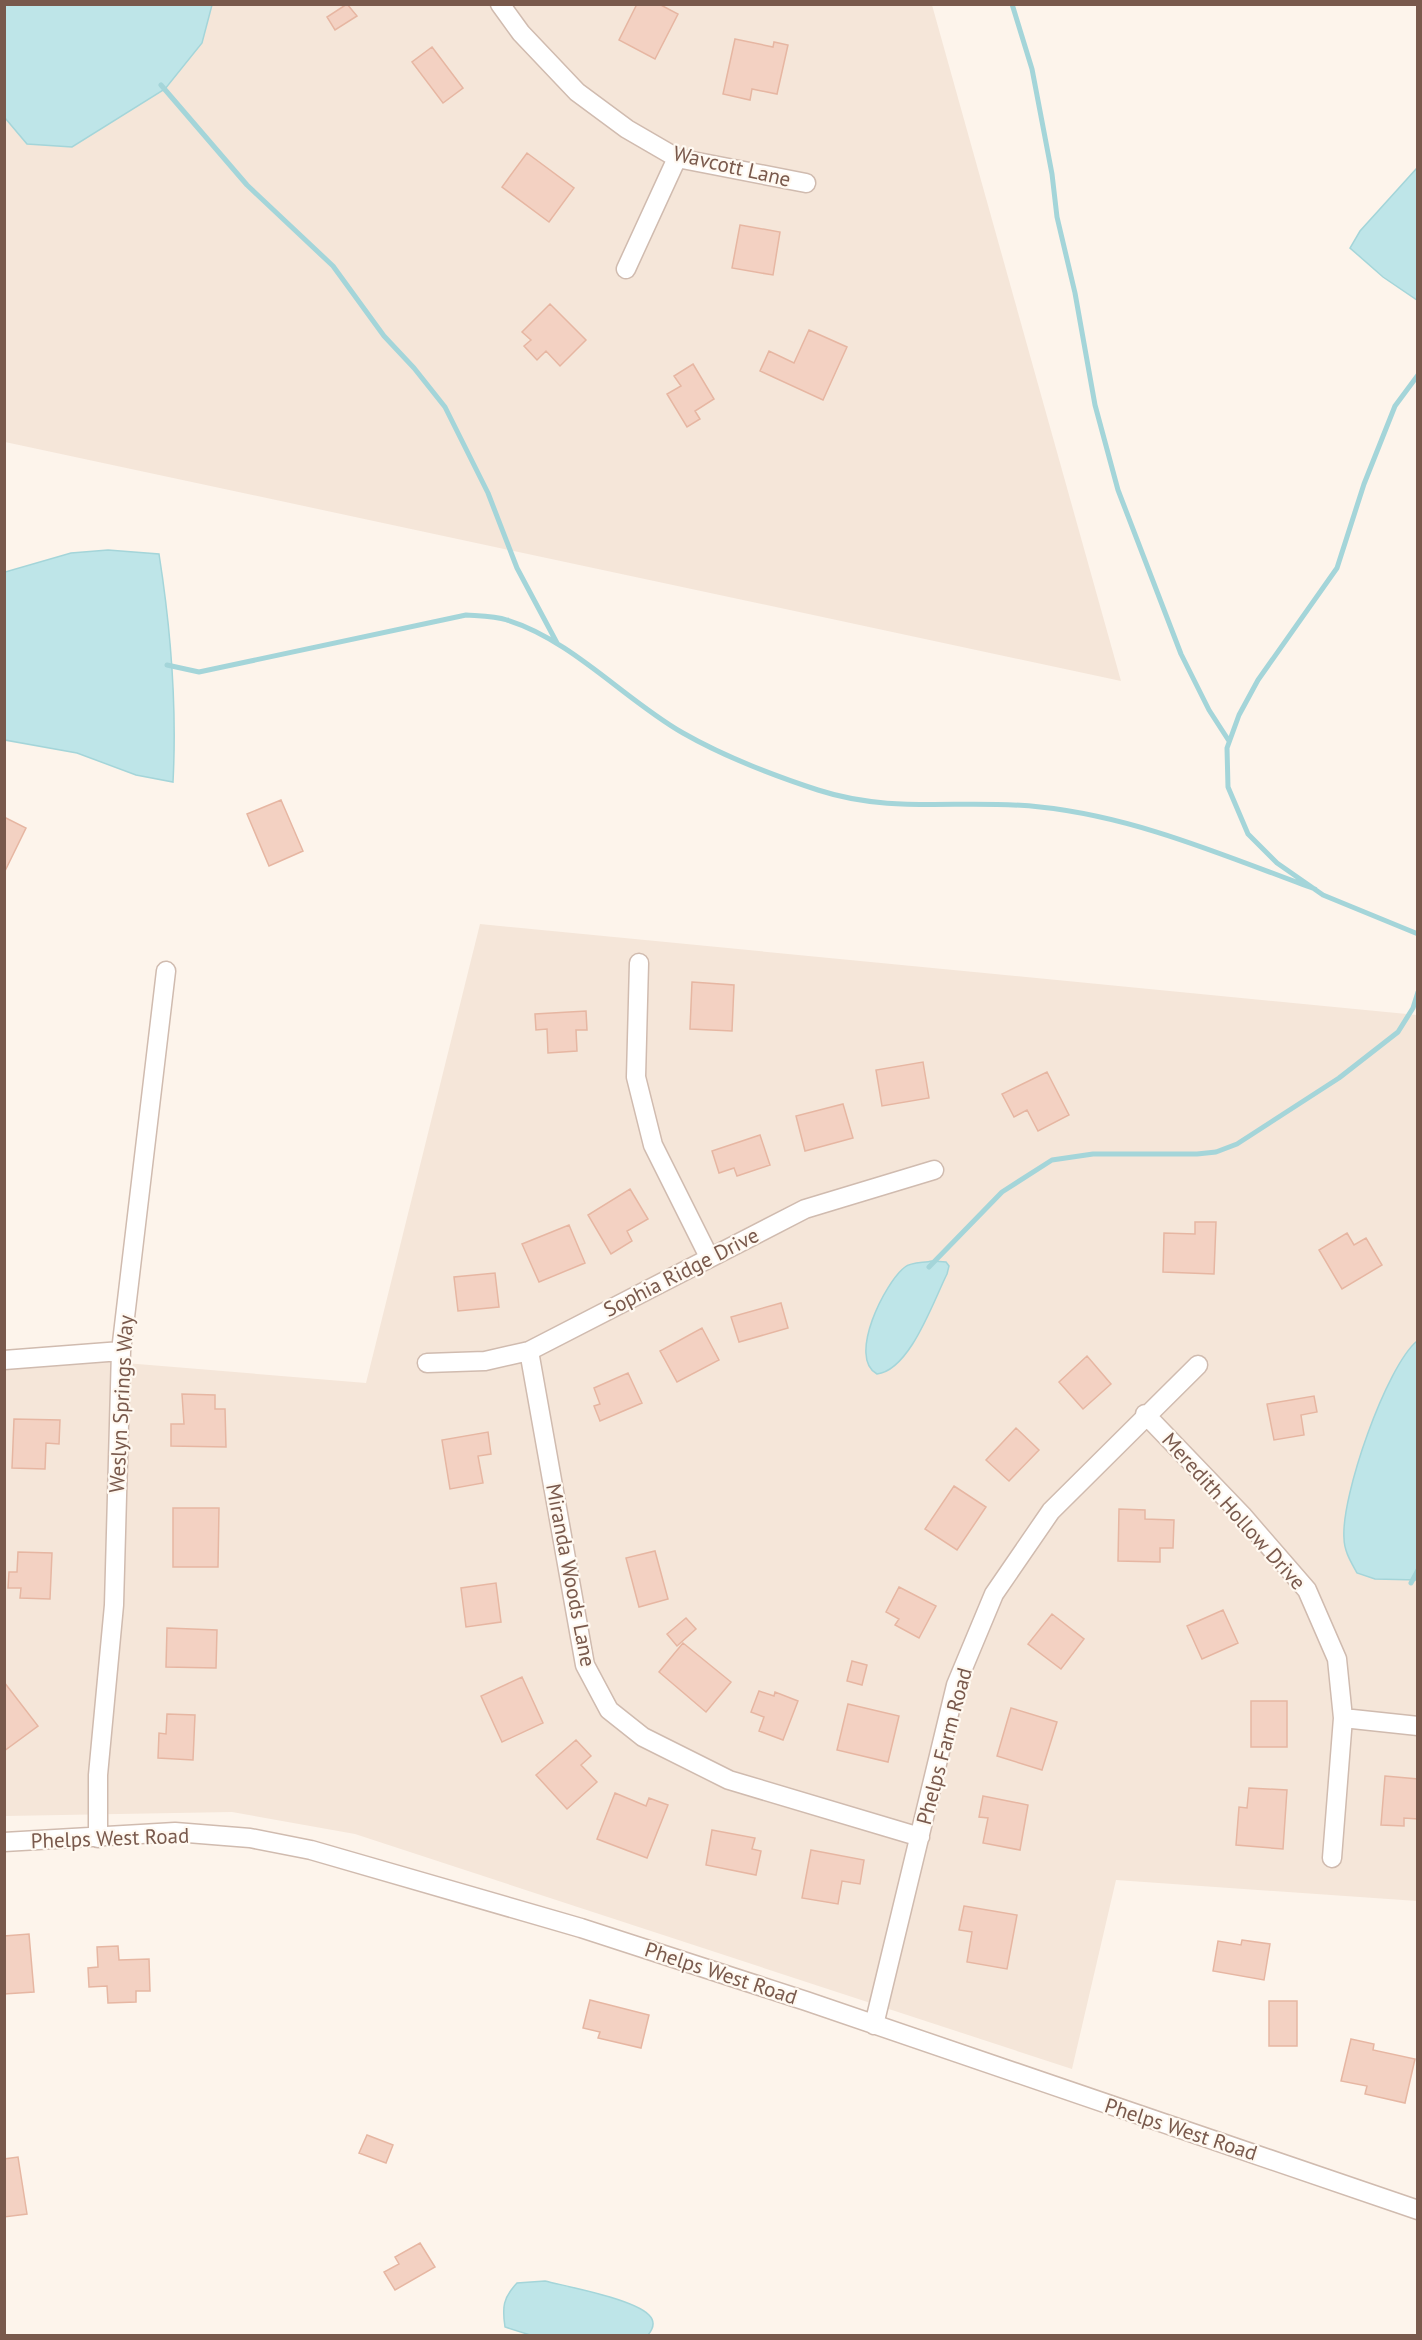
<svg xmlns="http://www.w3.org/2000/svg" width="1422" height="2340" viewBox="0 0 1422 2340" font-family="'PT Sans',sans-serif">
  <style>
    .residential { fill: #f5e6d9 }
    .water { fill: #bee5e8; stroke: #a4d5d9; stroke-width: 1.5 }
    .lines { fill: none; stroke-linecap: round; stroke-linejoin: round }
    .stream { stroke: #a4d5d9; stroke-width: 5 }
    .building { fill: #f3d1c2; stroke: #e6b6a2; stroke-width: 1.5 }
    .street-casing { stroke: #d0bbaf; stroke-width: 21 }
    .street { stroke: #fff; stroke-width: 18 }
    .labels { text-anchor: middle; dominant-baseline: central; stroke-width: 4.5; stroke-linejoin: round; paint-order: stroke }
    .street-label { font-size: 21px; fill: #79594c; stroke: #fff9f1 }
  </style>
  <rect width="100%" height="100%" fill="#fdf4eb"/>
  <path class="residential" d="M5,5H932L1121,681L5,442Z
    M480,924L1417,1015V1901L1116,1880L1072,2069L355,1834L232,1812L5,1816L4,1370L89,1360L366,1383Z"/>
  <path class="water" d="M4,5L5,4L212,5L202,43L165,89L72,147L27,144L5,118Z
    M1417,168V300L1383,277L1350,248L1360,231Z
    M108,550L159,554C171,630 177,705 173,782L136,775L77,753L5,740V572L71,553Z
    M932,1261L946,1262L949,1266L947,1274C933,1302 910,1370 877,1374C847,1358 885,1282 905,1267C911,1262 924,1263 932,1261Z
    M1417,1341V1580L1375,1579L1357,1573C1351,1562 1344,1551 1344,1538C1341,1496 1386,1367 1417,1341Z
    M545,2281C569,2287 633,2299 649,2315C656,2322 653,2329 648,2335H530L505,2327C502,2307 503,2298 517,2283Z"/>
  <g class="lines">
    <path class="stream" d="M1012,4L1032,69L1052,174L1057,217L1075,293L1095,405L1118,490L1181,654L1209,710L1229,741
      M161,85L247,185L333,266L384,336L414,368L445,407L488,493L517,568L557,643
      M1418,375L1395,406L1364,484L1337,568L1258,680L1239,715L1227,748L1228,787L1248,834L1277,863L1323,895L1418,934
      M167,665L199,672L466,615C480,616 495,616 507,620C572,640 625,700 683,733C725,757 772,775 818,790C895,815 963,798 1040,807C1136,817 1225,856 1315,889
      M929,1267L1002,1192L1052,1160L1093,1154H1197L1216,1152L1237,1144L1339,1078L1398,1032L1413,1008L1418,992
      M1411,1583L1418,1570"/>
  </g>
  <path class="building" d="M347,4L357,16L335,30L327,17Z
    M637,4H659L678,14L655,59L619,40Z
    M735,39L773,47L774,42L788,45L777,94L752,89L750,100L723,94Z
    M432,47L463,88L443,103L412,62Z
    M527,153L574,188L549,222L502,187Z
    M740,225L780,232L773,275L732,268Z
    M550,304L586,340L560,366L546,351L537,360L524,346L531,340L522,332Z
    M809,330L847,347L823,400L760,371L769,351L794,363Z
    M693,364L714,399L695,411L700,419L687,427L667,394L681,386L674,376Z
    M281,800L303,851L269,866L247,814Z
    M4,817L26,828L4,873Z
    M692,982L734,985L732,1031L690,1029Z
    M586,1011L587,1030H576L577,1051L548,1053L547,1029L536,1030L535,1014Z
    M923,1062L929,1098L882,1106L876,1070Z
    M1047,1072L1069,1115L1038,1131L1027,1110L1014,1117L1002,1094Z
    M843,1104L853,1138L805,1151L796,1116Z
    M760,1135L770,1165L737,1176L734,1168L719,1173L712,1151Z
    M630,1189L648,1219L627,1231L632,1241L611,1254L588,1215Z
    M1195,1222H1216L1214,1274L1163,1272L1164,1233L1195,1234Z
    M569,1225L585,1263L539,1282L522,1244Z
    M1347,1233L1354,1245L1366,1238L1382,1265L1342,1289L1319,1250Z
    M495,1273L499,1307L458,1311L454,1277Z
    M781,1303L788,1328L739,1342L731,1317Z
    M702,1328L719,1360L677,1382L660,1351Z
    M1087,1356L1111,1384L1083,1409L1059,1382Z
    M628,1373L642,1403L600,1421L594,1406L600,1404L594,1388Z
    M182,1394L215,1395V1409H225L226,1447L171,1446V1424H184Z
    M1314,1396L1317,1412L1301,1415L1304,1435L1274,1440L1267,1404Z
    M14,1419L60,1420L59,1444L46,1443L45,1469L12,1468Z
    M1016,1428L1039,1450L1009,1481L986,1460Z
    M488,1432L491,1454L478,1456L483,1483L450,1489L442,1440Z
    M954,1486L986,1507L957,1550L925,1529Z
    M173,1508H219L218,1567H173Z
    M1119,1509L1145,1510V1519L1174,1520L1173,1548H1160V1562L1118,1561Z
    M655,1551L668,1599L639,1607L626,1558Z
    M18,1552L52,1553L50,1599L20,1598L21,1588H8L9,1572H17Z
    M496,1583L501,1622L466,1627L461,1588Z
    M899,1587L936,1606L919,1638L895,1625L899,1619L886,1612Z
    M1223,1610L1238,1643L1202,1659L1187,1626Z
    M1052,1614L1084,1639L1061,1669L1028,1644Z
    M686,1618L696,1629L677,1646L667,1634Z
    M167,1628L217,1630L216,1668L166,1667Z
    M683,1643L731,1682L706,1712L659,1672Z
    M852,1661L867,1665L862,1685L847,1681Z
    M522,1677L543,1723L502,1742L481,1696Z
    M4,1682L38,1726L4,1751Z
    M759,1691L774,1696L775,1692L798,1701L783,1740L759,1731L764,1717L751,1712Z
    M1251,1701H1287V1747H1251Z
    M848,1704L899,1716L888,1762L837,1750Z
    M1011,1708L1057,1722L1042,1770L997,1756Z
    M167,1714L195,1715L193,1760L158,1758L159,1733L166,1734Z
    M576,1740L591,1756L581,1765L597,1782L567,1809L536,1775Z
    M1385,1776L1418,1779V1819L1404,1818V1826L1381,1825Z
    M1249,1788L1287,1790L1283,1849L1236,1845L1239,1807L1247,1808Z
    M615,1793L646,1806L649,1798L668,1805L647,1858L597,1839Z
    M983,1796L1028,1805L1020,1850L983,1843L988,1818L979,1817Z
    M712,1830L755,1838L752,1849L761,1851L756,1875L706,1865Z
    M811,1850L864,1860L860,1884L842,1881L838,1904L802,1898Z
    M964,1906L1017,1915L1007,1969L967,1962L972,1932L959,1930Z
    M29,1934L34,1992L4,1994V1936Z
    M1242,1940L1270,1944L1264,1980L1213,1971L1218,1941L1241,1945Z
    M118,1946L119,1960L149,1959L150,1991H136V2002L108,2003L107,1986L89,1987L88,1968L98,1967L97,1947Z
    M590,2000L649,2015L641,2048L598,2038L600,2032L583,2028Z
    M1269,2001H1297V2046H1269Z
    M1351,2039L1374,2044L1373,2050L1415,2059L1405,2103L1365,2094L1367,2086L1341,2081Z
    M367,2135L393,2145L386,2163L359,2153Z
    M18,2157L27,2214L4,2217V2159Z
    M420,2243L435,2267L395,2290L384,2272L399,2264L395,2257Z"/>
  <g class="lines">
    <defs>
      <path id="street" d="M500,4L521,33L577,92L627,129L677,158L806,183
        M626,269L677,158
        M639,963L636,1077L653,1145L709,1257
        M529,1351L585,1665L609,1710L643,1737L729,1780L920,1837
        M4,1360L121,1351
        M427,1363L485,1361L529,1351L805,1209L934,1170
        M1145,1414L1242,1515L1307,1590L1337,1659L1343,1718L1332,1858
        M1343,1718L1418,1726
        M98,1838V1775L114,1605L121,1351L166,971
        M4,1842L175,1832L250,1838L311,1850L581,1928L806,2001L1418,2210
        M874,2025L956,1685L994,1594L1051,1511L1198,1365"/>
    </defs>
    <use href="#street" class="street-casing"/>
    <use href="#street" class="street"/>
  </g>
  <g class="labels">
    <g class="street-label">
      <text transform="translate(732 166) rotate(13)">Wavcott Lane</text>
      <text transform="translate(681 1272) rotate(-27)">Sophia Ridge Drive</text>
      <text transform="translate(121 1404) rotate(-87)">Weslyn Springs Way</text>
      <text transform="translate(1234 1511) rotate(48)">Meredith Hollow Drive</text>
      <text transform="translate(571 1575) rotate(79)">Miranda Woods Lane</text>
      <text transform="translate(944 1746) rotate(-75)">Phelps Farm Road</text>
      <text transform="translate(110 1838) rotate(-2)">Phelps West Road</text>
      <text transform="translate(721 1973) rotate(18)">Phelps West Road</text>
      <text transform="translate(1181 2129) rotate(18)">Phelps West Road</text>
    </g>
  </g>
  <rect width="1422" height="2340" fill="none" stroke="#79594c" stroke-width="12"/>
</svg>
